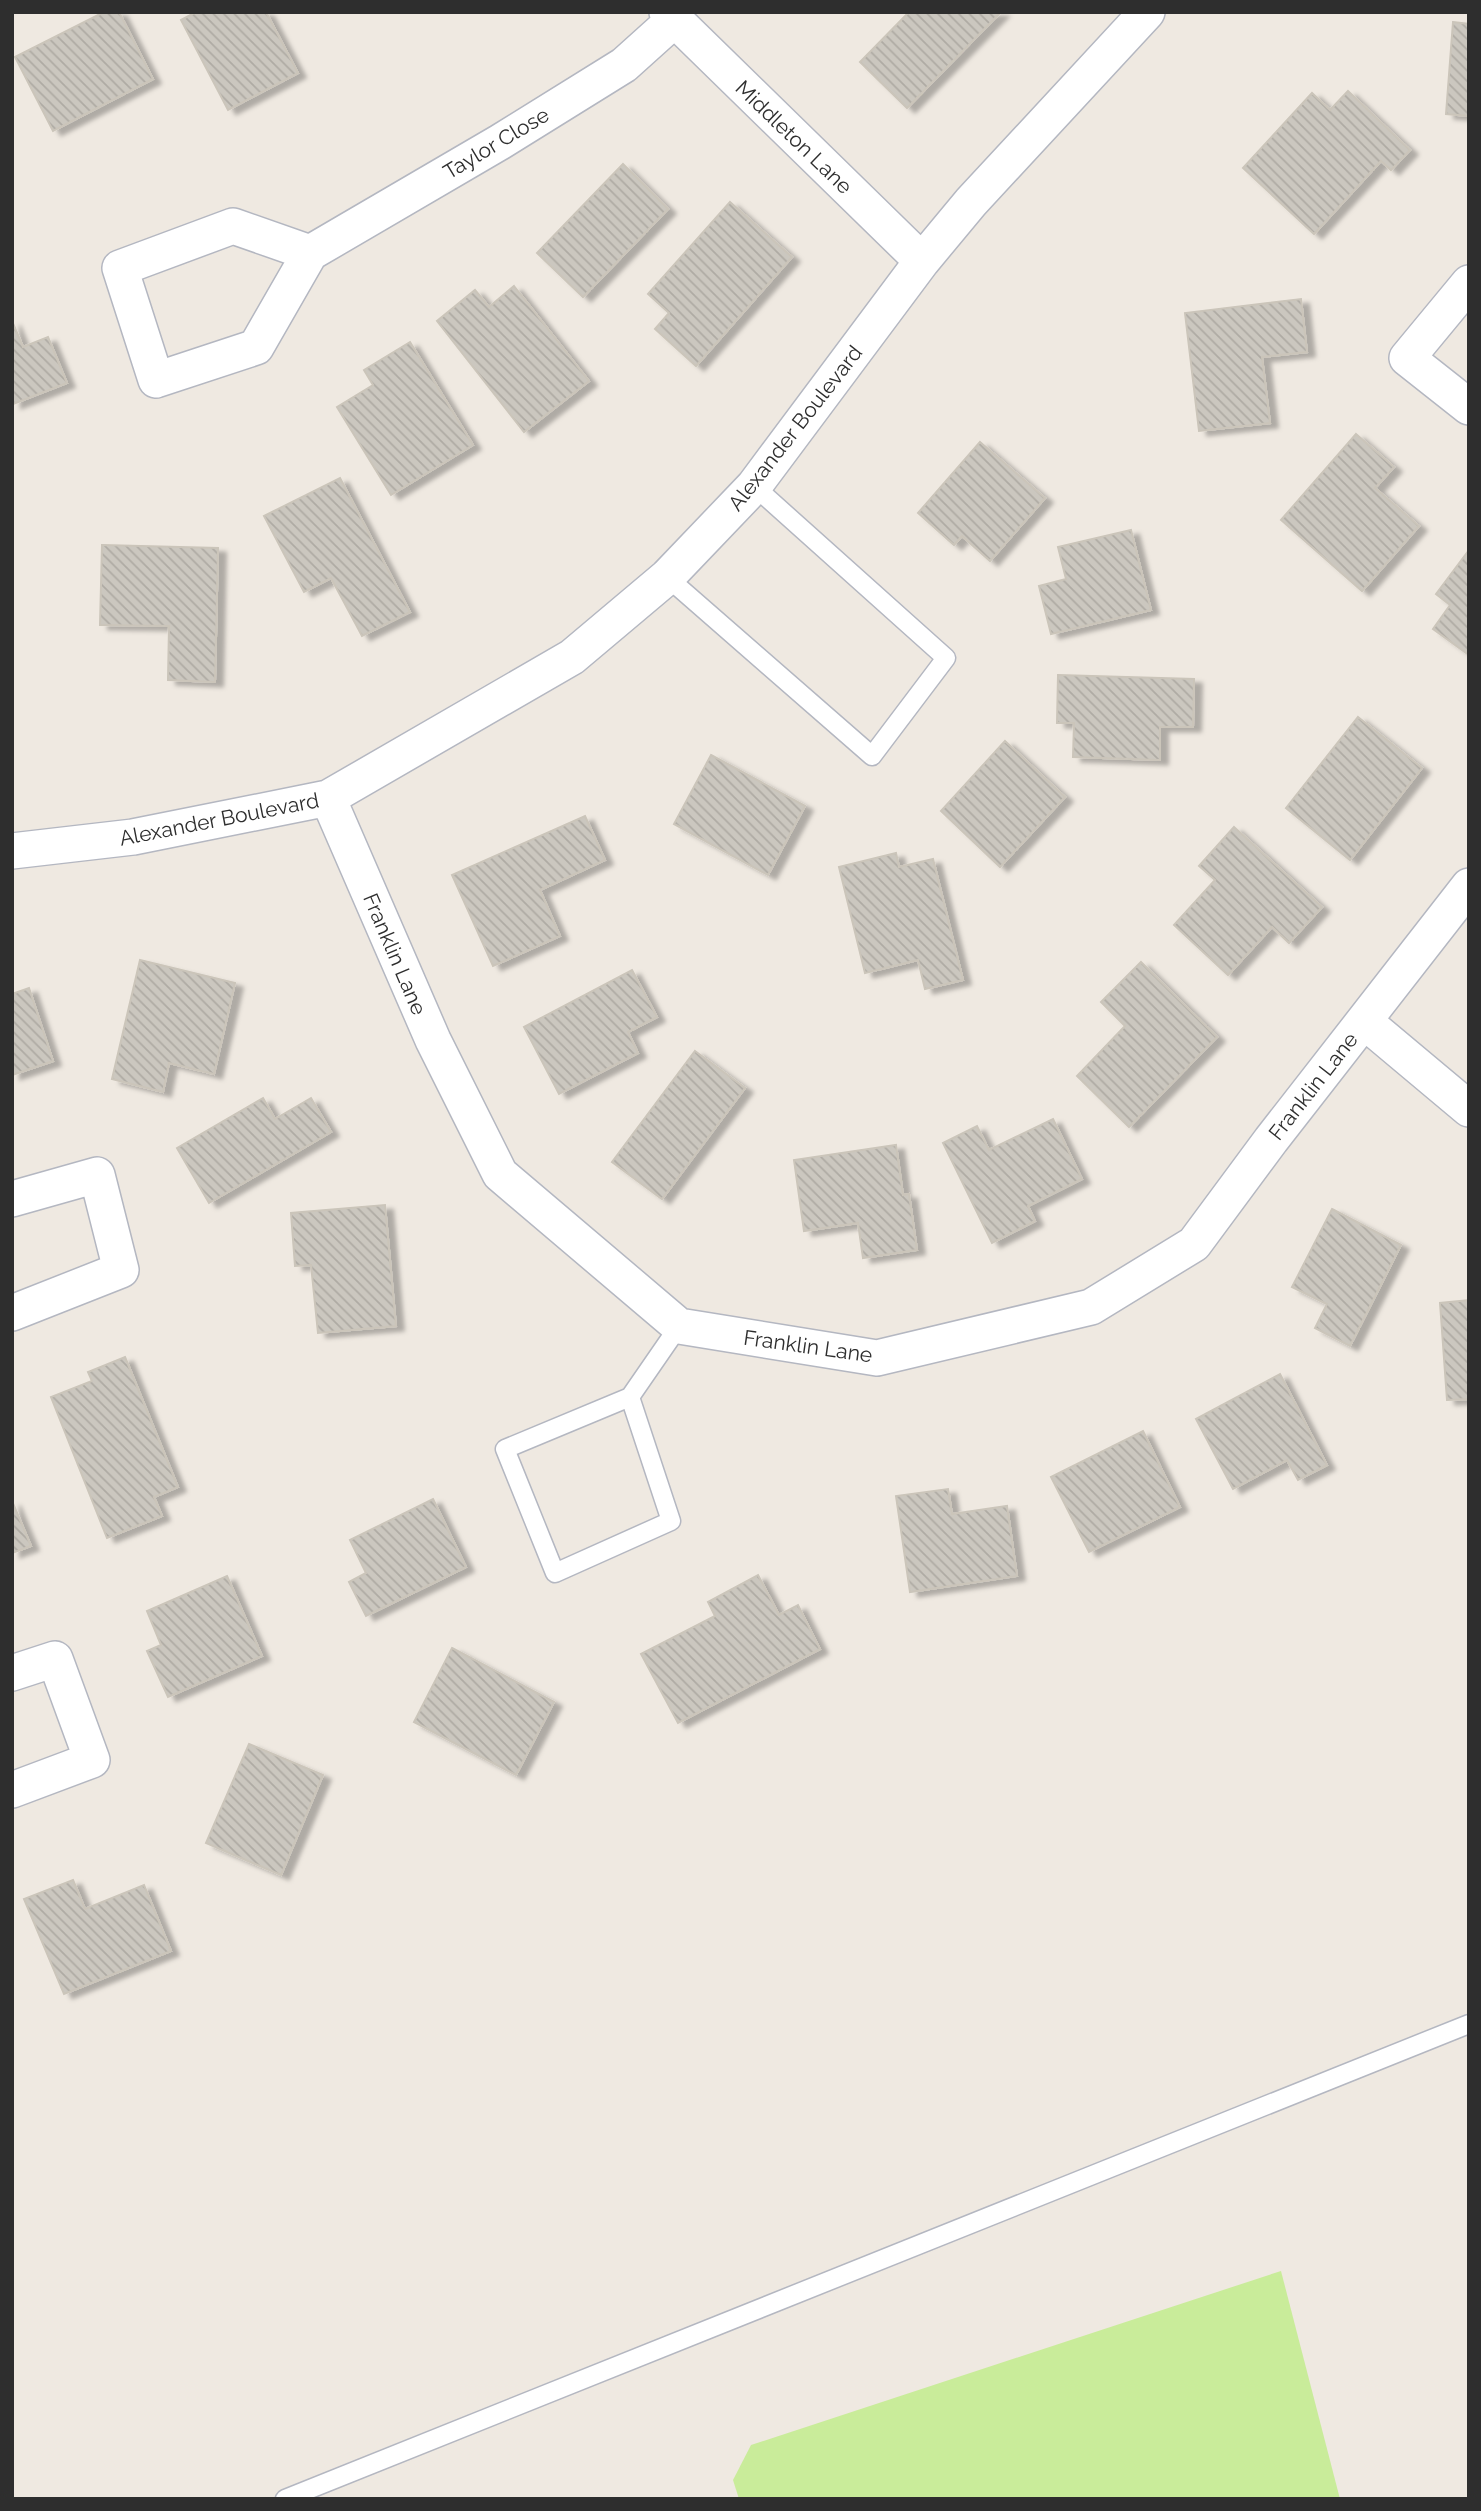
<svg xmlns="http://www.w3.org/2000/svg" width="1481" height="2511" viewBox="0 0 1481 2511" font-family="Raleway,sans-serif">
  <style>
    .pitch { fill: #c9ec9a }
    .building { fill: url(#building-back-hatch); stroke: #cbc5ba; stroke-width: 2; filter: url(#shadow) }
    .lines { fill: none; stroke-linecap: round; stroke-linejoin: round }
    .lane-casing { stroke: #b4b7c1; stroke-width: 21 }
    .street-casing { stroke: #b4b7c1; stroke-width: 38 }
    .lane { stroke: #fff; stroke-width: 18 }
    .street { stroke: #fff; stroke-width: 35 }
    .labels { text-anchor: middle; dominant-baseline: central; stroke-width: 6; stroke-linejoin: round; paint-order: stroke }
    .street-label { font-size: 21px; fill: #2e2e2e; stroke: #fff }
  </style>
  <defs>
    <pattern id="building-back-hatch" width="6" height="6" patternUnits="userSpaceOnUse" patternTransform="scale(1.75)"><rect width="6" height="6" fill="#cbc7bf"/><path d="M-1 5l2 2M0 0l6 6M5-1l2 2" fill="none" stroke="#afaba4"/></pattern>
    <filter id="shadow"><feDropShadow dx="8" dy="4.5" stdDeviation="2" flood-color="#0004"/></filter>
  </defs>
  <rect width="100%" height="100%" fill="#efe9e1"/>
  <path class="pitch" d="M1281,2271L1340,2499H739L733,2480L751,2445Z"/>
  <path class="building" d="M104,12H119L153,79L53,131L15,57Z
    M196,12H266L298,73L228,110L181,20Z
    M909,12H1001L907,108L860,62Z
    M1453,22L1469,24V116L1446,114Z
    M1348,91L1410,150L1391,170L1381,161L1314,234L1243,168L1312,93L1330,110Z
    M623,164L668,209L583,297L537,253Z
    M730,202L792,257L696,366L655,329L669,313L648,294Z
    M514,286L589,381L524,432L437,321L475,290L489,307Z
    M1301,299L1307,352L1262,357L1270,423L1199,431L1185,313Z
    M12,321L23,347L48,337L67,383L13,404Z
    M410,342L473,445L391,495L337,407L373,385L364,370Z
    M1356,434L1394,467L1375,488L1419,526L1362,591L1281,520Z
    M980,442L1045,498L990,561L962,536L954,545L918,513Z
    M340,478L410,612L362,636L331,578L304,592L264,516Z
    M1131,530L1151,610L1051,634L1039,586L1066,579L1058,547Z
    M102,545L218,548L215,682L168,680L169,626L100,625Z
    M1469,550V655L1433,629L1450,605L1436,594Z
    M1058,675L1194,679L1193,727H1160V760L1073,757L1074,723H1057Z
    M1358,717L1422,768L1350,860L1286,808Z
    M1005,741L1065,797L1000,867L941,811Z
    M711,755L805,806L768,875L674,824Z
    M585,816L605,860L540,890L560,936L493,966L452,875Z
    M1234,827L1322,907L1289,943L1272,927L1228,975L1174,925L1215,880L1199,866Z
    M896,853L899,867L933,859L963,980L925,989L918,960L865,973L839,867Z
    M140,960L235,983L214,1074L169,1063L163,1092L112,1079Z
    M1141,962L1217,1037L1129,1127L1077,1076L1125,1026L1101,1002Z
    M632,970L657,1017L628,1032L638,1053L559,1094L524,1027Z
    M29,988L53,1061L12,1075V994Z
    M695,1051L745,1088L662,1199L612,1162Z
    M263,1098L275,1119L311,1098L331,1132L209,1203L177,1148Z
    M1053,1119L1082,1179L1028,1206L1035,1221L992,1243L943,1143L977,1126L989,1150Z
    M896,1145L903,1195L909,1194L917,1250L863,1258L858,1223L804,1231L794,1160Z
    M385,1205L396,1326L318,1333L311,1265L295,1266L291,1213Z
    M1332,1209L1401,1245L1350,1346L1315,1328L1327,1304L1292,1287Z
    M1469,1300V1399L1447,1400L1440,1303Z
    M125,1357L178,1487L154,1497L162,1516L107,1538L51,1397L92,1381L88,1372Z
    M1280,1374L1327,1465L1298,1480L1287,1460L1233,1489L1196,1419Z
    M1143,1431L1180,1507L1089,1552L1051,1477Z
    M948,1489L952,1514L1007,1506L1017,1576L910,1592L896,1496Z
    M433,1499L466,1567L366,1616L349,1582L366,1573L350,1540Z
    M12,1501L31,1546L12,1553Z
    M758,1575L779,1615L798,1605L820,1649L678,1723L641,1654L715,1616L708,1602Z
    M227,1576L262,1656L168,1697L147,1651L161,1645L147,1611Z
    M452,1648L554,1702L516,1775L414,1722Z
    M249,1744L323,1775L281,1875L206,1843Z
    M73,1880L85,1909L144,1885L171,1951L64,1994L24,1899Z"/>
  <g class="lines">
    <defs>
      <path id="lane" d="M667,577L872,756L946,658L754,486
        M630,1397L505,1449L555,1573L671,1521L630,1397L679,1326
        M285,2499L1469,2024"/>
      <path id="street" d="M667,12L922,261
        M310,253L233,226L120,268L156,380L256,347L310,253L500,142L624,65L674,20
        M1469,283L1407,358L1469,407
        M328,798L433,1040L500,1174L679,1326L877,1358L1091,1307L1194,1244L1271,1140L1469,886
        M12,851L133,837L328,798L572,657L667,577L754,486L922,261L971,202L1147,12
        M1364,1021L1469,1109
        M12,1199L97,1175L121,1270L12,1313
        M12,1673L55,1659L92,1760L12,1790"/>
    </defs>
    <use href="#lane" class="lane-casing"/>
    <use href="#street" class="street-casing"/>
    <use href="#lane" class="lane"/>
    <use href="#street" class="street"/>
  </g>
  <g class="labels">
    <g class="street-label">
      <text transform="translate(794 137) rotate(44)">Middleton Lane</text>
      <text transform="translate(496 143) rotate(-31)">Taylor Close</text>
      <text transform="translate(795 428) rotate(-52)">Alexander Boulevard</text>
      <text transform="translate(219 819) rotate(-11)">Alexander Boulevard</text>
      <text transform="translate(395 954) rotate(67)">Franklin Lane</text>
      <text transform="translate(1313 1086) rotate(-52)">Franklin Lane</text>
      <text transform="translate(808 1346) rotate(8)">Franklin Lane</text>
    </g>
  </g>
  <rect width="1481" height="2511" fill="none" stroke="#2e2e2e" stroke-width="28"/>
</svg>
